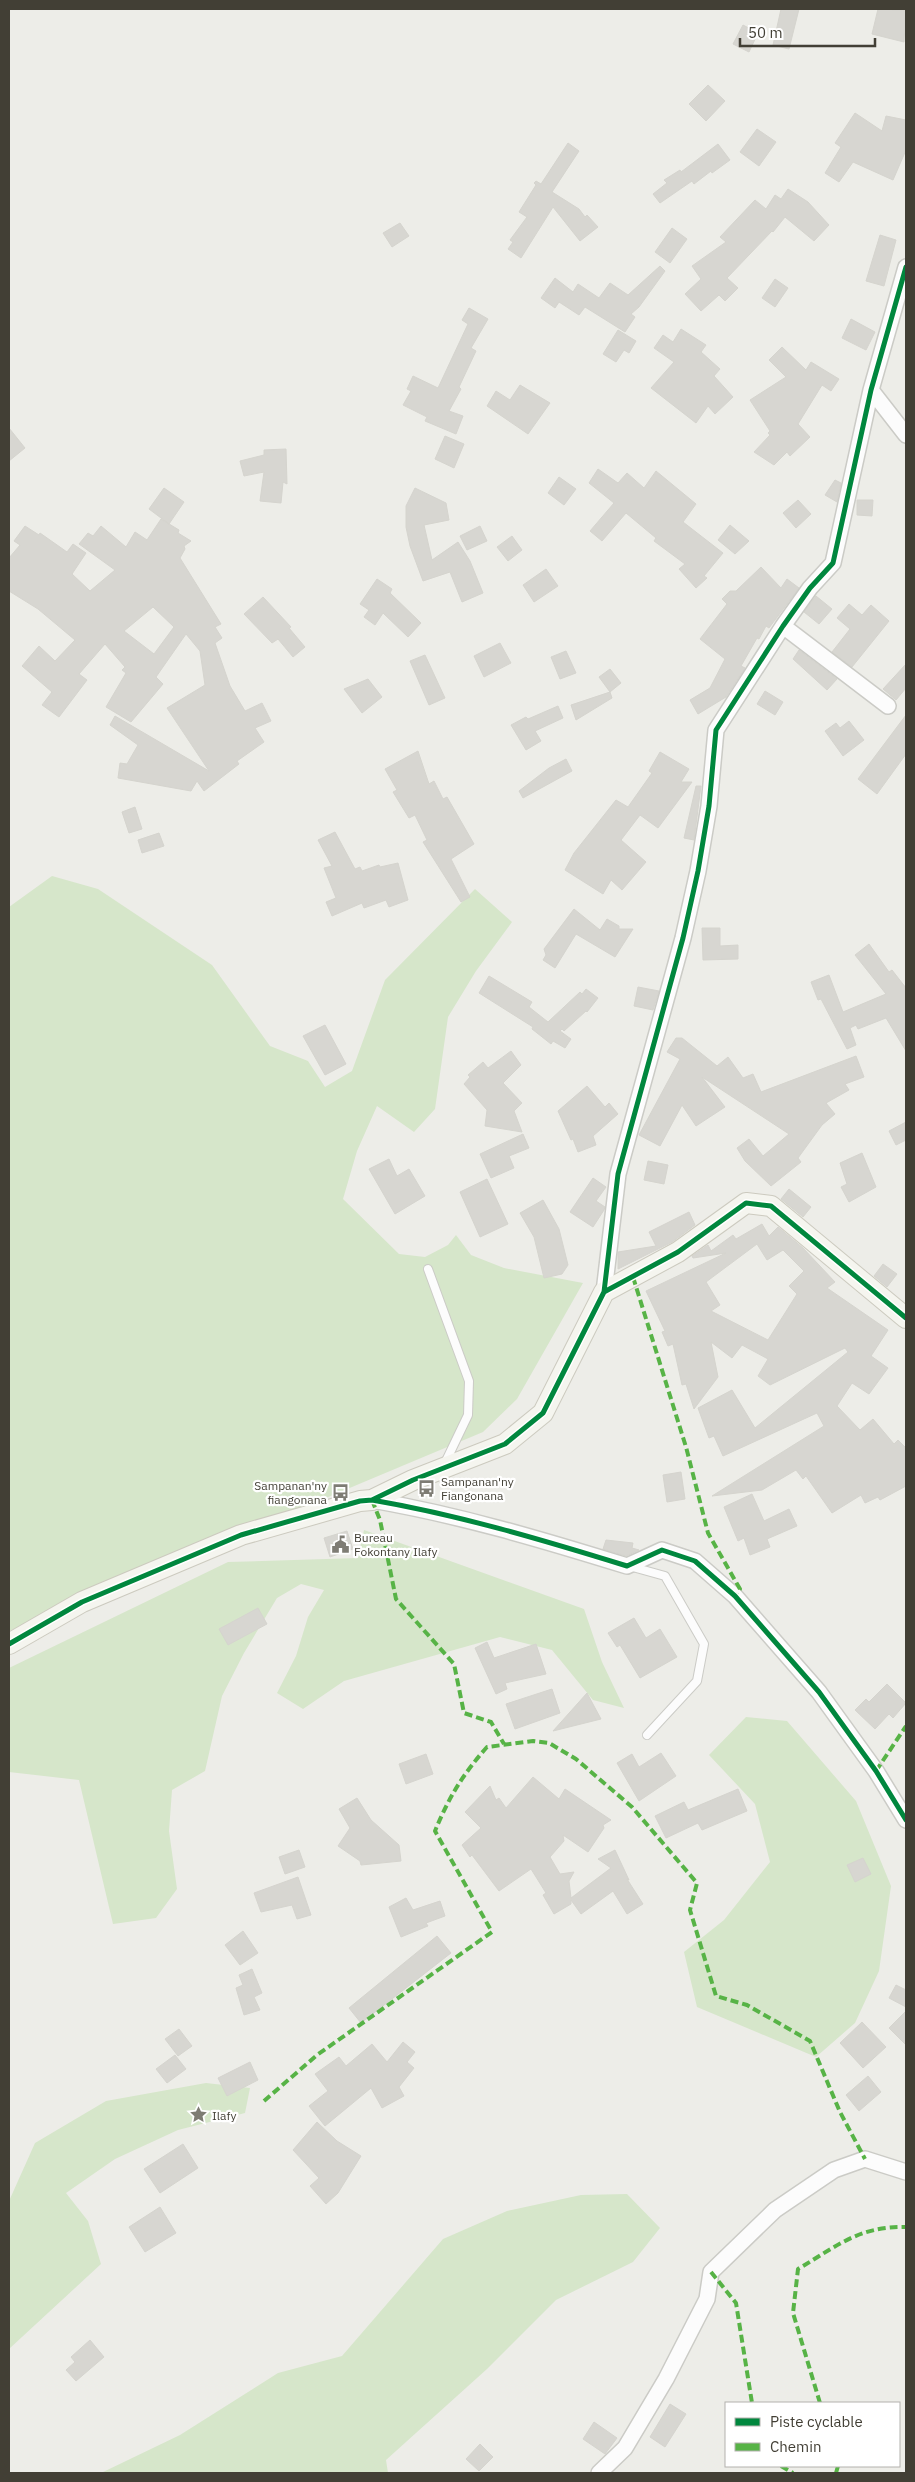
<svg xmlns="http://www.w3.org/2000/svg" width="915" height="2482" viewBox="0 0 915 2482" font-family="'IBM Plex Sans',sans-serif">
  <style>
    .green { fill: #d6e6ca }
    .building { fill: #d7d6d1; stroke: #d5d4ce; fill-rule: evenodd }
    .lines { fill: none; stroke-linecap: round; stroke-linejoin: round }
    .lane-casing { stroke: #cbcbc6; stroke-width: 10 }
    .street-casing { stroke: #cbcbc6; stroke-width: 18 }
    .secondary-casing { stroke: #cccabf; stroke-width: 22 }
    .lane { stroke: #fcfcfc; stroke-width: 8 }
    .street { stroke: #fcfcfc; stroke-width: 15 }
    .secondary { stroke: #f5f5ef; stroke-width: 20 }
    .quiet { stroke: #57b346; stroke-width: 4; stroke-dasharray: 8 4; stroke-linecap: butt }
    .cycleway-casing { stroke: #fff; stroke-width: 8 }
    .cycleway { stroke: #00873e; stroke-width: 5 }
    .labels { text-anchor: middle; dominant-baseline: central; stroke-width: 4.5; stroke-linejoin: round; paint-order: stroke }
    .poi-label { font-size: 12px; fill: #423f35; stroke: #fff; text-anchor: start }
  </style>
  <rect width="100%" height="100%" fill="#edede8"/>
  <path class="green" d="M52,876L98,889L212,965L270,1046L308,1061L325,1087L352,1071L385,980L475,889L512,922L476,971L448,1017L435,1109L414,1132L377,1106L357,1151L343,1199L399,1254L425,1257L448,1245L456,1235L471,1255L504,1268L583,1283L517,1399L483,1432L9,1631V907Z
    M364,1530L584,1609L602,1662L624,1708L593,1700L552,1650L500,1637L344,1681L303,1709L277,1693L296,1656L308,1617L324,1590L301,1584L277,1598L244,1653L222,1696L205,1771L172,1790L169,1831L177,1889L156,1918L113,1924L79,1780L9,1772V1668L228,1562L358,1558Z
    M746,1717L787,1721L856,1801L891,1886L879,1971L855,2023L816,2057L697,2007L684,1952L724,1920L770,1862L755,1804L709,1755Z
    M206,2083L250,2088L245,2113L178,2130L115,2159L66,2193L88,2221L101,2264L9,2349V2201L35,2143L106,2101Z
    M627,2194L660,2228L633,2262L556,2300L487,2369L386,2460L388,2473H101L180,2435L278,2373L342,2356L443,2239L507,2211L581,2195Z"/>
  <path class="building" d="M781,9H799L789,49L773,45Z
    M878,9L906,10L904,42L872,34Z
    M743,25L758,33L749,52L733,44Z
    M708,85L725,101L706,121L689,104Z
    M855,113L882,131L886,116L906,120V150L893,180L853,162L839,182L825,173L841,147L835,143Z
    M757,129L776,142L759,166L740,152Z
    M568,143L579,151L552,192L579,209L585,217L587,215L598,227L580,241L553,207L521,258L508,249L513,242L510,240L527,217L519,212L536,185L534,183L536,181L541,184Z
    M718,144L730,160L712,173L711,171L694,184L692,181L660,203L653,194L667,183L664,180L680,170L681,172Z
    M788,189L808,202L829,225L814,241L785,217L773,232L772,231L727,278L738,288L725,301L719,295L701,311L685,294L701,279L692,266L726,242L720,237L755,200L766,209L775,195L781,199Z
    M400,223L409,236L392,247L383,233Z
    M672,228L687,239L670,263L655,252Z
    M880,235L896,240L884,286L866,281Z
    M660,266L665,271L639,307L631,314L635,317L625,332L585,307L579,315L559,302L555,308L541,298L555,278L573,292L578,284L599,298L610,283L628,295Z
    M775,279L788,288L775,307L762,298Z
    M469,308L488,319L471,348L476,351L459,387L461,389L449,411L463,416L456,434L425,421L427,417L403,405L411,391L407,389L413,376L438,388L468,324L462,320Z
    M851,319L875,332L866,350L842,338Z
    M681,329L706,345L701,352L720,369L714,376L733,397L715,414L708,406L696,423L651,388L674,362L654,348L663,335L673,342Z
    M618,330L636,341L629,353L624,350L616,362L603,354Z
    M782,347L806,370L811,362L839,379L831,391L822,385L798,424L810,437L790,456L787,452L774,465L754,452L770,435L768,433L770,431L750,400L786,377L769,360Z
    M520,385L550,403L528,434L487,406L496,391L510,400Z
    M9,428L25,448L9,461Z
    M445,436L464,444L454,468L435,459Z
    M286,449L287,484L283,482L281,503L260,501L264,472L244,476L240,461L264,455V450Z
    M598,469L618,483L627,473L644,488L656,471L696,504L683,522L723,553L704,576L707,578L696,588L679,569L685,564L654,541L656,538L626,513L602,541L590,531L614,503L589,483Z
    M559,477L576,489L564,505L548,493Z
    M835,480L841,483L837,502L825,495Z
    M164,488L184,502L169,524L149,509Z
    M415,488L446,503L449,520L424,525L432,560L458,542L470,561L483,593L462,602L450,572L423,581L410,546L406,527V506Z
    M798,500L811,514L796,528L783,513Z
    M857,500H873L872,516L857,515Z
    M161,519L179,530L178,533L191,541L184,546L185,549L180,558L221,624L215,627L222,638L215,643L230,686L245,711L262,703L271,721L255,728L264,742L237,761L239,764L204,791L197,781L191,791L118,778L120,763L127,764L138,745L110,725L115,716L209,771L167,708L205,685L200,651L186,634L156,677L163,684L131,722L106,707L126,673L122,670L125,667L105,644L79,674L87,680L59,717L42,705L52,692L22,666L39,646L55,661L75,640L38,609L9,591V558L20,545L14,541L25,526L39,535L40,533L67,552L73,544L86,553L72,574L90,591L115,570L79,544L88,533L93,536L101,526L126,547L135,532L147,540ZM153,607L174,627L154,654L124,631Z
    M730,525L749,541L735,554L718,540Z
    M480,526L487,541L467,550L460,536Z
    M512,536L522,550L508,561L497,547Z
    M761,567L781,588L787,579L799,588L769,628L766,626L759,639L757,638L741,666L745,668L726,697L698,714L690,700L710,688L725,659L700,639L727,604L722,599L730,591H736Z
    M546,569L558,586L534,602L523,585Z
    M377,579L392,589L390,593L421,623L408,637L383,613L375,625L364,617L369,610L360,604Z
    M816,596L832,609L819,624L804,612Z
    M263,597L291,627L289,628L305,647L293,657L278,639L272,643L244,614Z
    M849,604L862,615L871,605L889,621L852,667L832,652L850,629L837,618Z
    M500,643L511,663L484,677L474,656Z
    M799,650L837,679L827,690L793,659Z
    M566,651L576,673L560,679L551,657Z
    M425,655L445,698L429,705L410,661Z
    M906,664V688L896,700L883,689Z
    M610,669L621,683L610,692L599,677Z
    M368,679L382,697L362,713L344,689Z
    M765,691L783,702L775,715L757,704Z
    M610,692L612,698L576,720L571,705Z
    M558,706L563,718L535,731L541,741L526,750L511,725L526,717L528,719Z
    M906,715V754L877,794L858,779Z
    M849,721L864,740L843,756L825,731L836,723L840,728Z
    M418,751L429,784L434,781L443,799L447,797L474,844L451,859L470,897L461,902L423,842L427,840L415,815L409,818L393,792L397,790L385,769Z
    M660,752L689,769L681,782H692L658,828L640,815L621,840L646,862L622,890L611,880L603,894L565,870L574,853L616,800L628,807L652,773L649,771Z
    M566,759L572,771L523,798L519,791L549,768Z
    M696,786H701L694,840L684,838Z
    M135,807L142,829L129,833L122,812Z
    M335,832L355,869L360,867L362,871L379,865L380,867L398,863L408,900L389,907L386,900L364,908L362,903L332,916L326,902L336,898L324,868L332,866L318,840Z
    M159,833L164,846L142,853L138,840Z
    M574,909L600,930L607,919L619,926V929H633L615,957L576,934L555,968L543,960L546,955L544,949Z
    M702,928H720V946L738,945V959L703,960Z
    M869,944L889,972L892,970L906,988V1051L886,1018L858,1029L856,1025L850,1028L856,1045L847,1049L821,999L818,1000L811,982L829,975L843,1012L886,994L855,955Z
    M489,976L532,1002L529,1007L548,1022L580,992L582,994L586,989L598,998L587,1012L586,1011L564,1031L562,1029L560,1031L571,1039L565,1048L553,1041L551,1044L532,1029L533,1027L479,993Z
    M638,987L659,991L653,1010L634,1006Z
    M325,1025L346,1064L325,1075L303,1036Z
    M676,1038H682L717,1066L728,1057L743,1078L753,1074L761,1092L856,1056L864,1077L845,1084L849,1090L826,1103L835,1114L822,1125L798,1158L801,1162L771,1186L745,1161L737,1148L749,1139L763,1156L789,1134L702,1077L725,1107L696,1126L682,1105L660,1146L639,1135L680,1059L667,1052Z
    M511,1051L521,1065L503,1083L522,1103L514,1111L522,1132L485,1126L487,1110L464,1084L470,1077L468,1075L483,1062L488,1068Z
    M587,1086L605,1107L609,1103L618,1114L593,1136L596,1145L578,1152L573,1139L571,1140L558,1111Z
    M906,1122V1140L896,1145L889,1131Z
    M523,1134L529,1148L509,1156L514,1168L491,1178L480,1154Z
    M862,1153L876,1187L849,1202L841,1187L847,1184L840,1163Z
    M389,1159L397,1176L409,1169L425,1196L395,1214L369,1169Z
    M648,1161L668,1165L664,1184L644,1180Z
    M593,1178L606,1187L596,1201L605,1207L604,1210L593,1227L570,1212Z
    M487,1179L508,1224L480,1237L460,1192Z
    M789,1189L811,1207L803,1217L781,1199Z
    M543,1200L559,1229L568,1265L562,1274L544,1278L534,1237L520,1213Z
    M689,1212L695,1225L672,1242L618,1269V1252L656,1246L649,1232Z
    M762,1224L769,1236L778,1227L803,1248L835,1282L827,1288L888,1330L871,1356L888,1368L869,1394L852,1383L837,1406L860,1430L873,1419L894,1444L898,1440L906,1448V1486L880,1500L878,1497L865,1503L861,1495L832,1513L806,1476L803,1479L796,1470L762,1490L712,1496L824,1426L817,1413L723,1456L714,1436L709,1438L698,1408L732,1390L755,1428L848,1352L845,1348L770,1385L758,1376L768,1359L742,1345L732,1358L711,1342L718,1377L694,1409L686,1384L682,1385L673,1344L668,1346L662,1332L665,1331L646,1291L726,1253L693,1258L692,1256L708,1245L711,1251L733,1235L736,1239ZM757,1244L767,1260L783,1250L804,1271L789,1286L797,1294L768,1340L711,1311L720,1305L706,1282Z
    M883,1264L897,1274L887,1287L874,1276Z
    M681,1472L685,1499L667,1502L663,1475Z
    M752,1494L764,1521L789,1509L797,1526L767,1539L770,1547L750,1555L744,1538L738,1541L724,1507Z
    M347,1531L353,1549L330,1557L324,1538Z
    M606,1540L633,1543L632,1548L639,1550L626,1556L603,1549Z
    M258,1608L267,1624L228,1645L219,1629Z
    M634,1618L646,1638L660,1629L677,1657L640,1678L620,1645L617,1647L608,1633Z
    M487,1642L494,1658L536,1644L546,1674L505,1683L507,1689L496,1694L475,1648Z
    M887,1684L906,1703L893,1718L889,1714L875,1729L855,1710L866,1699L869,1702Z
    M552,1689L560,1713L515,1729L506,1704Z
    M587,1693L601,1719L553,1731Z
    M661,1753L676,1776L639,1801L617,1763L632,1754L639,1767Z
    M426,1754L433,1774L406,1784L399,1764Z
    M533,1777L559,1799L565,1789L611,1820L603,1825L604,1828L588,1852L563,1835L564,1841L550,1857L560,1874L574,1872L569,1881L571,1898L611,1868L598,1859L615,1850L629,1880L627,1879L643,1904L627,1914L613,1891L581,1914L571,1900V1904L554,1914L543,1895L546,1893L531,1869L499,1891L472,1855L470,1857L462,1845L481,1828L465,1812L490,1786L496,1800L499,1798L506,1808Z
    M738,1789L747,1811L702,1830L698,1823L666,1838L655,1816L684,1802L688,1810Z
    M357,1798L371,1820L399,1845L401,1861L361,1865L360,1861L338,1846L350,1828L339,1809Z
    M299,1850L305,1867L285,1874L279,1857Z
    M863,1858L871,1874L855,1882L847,1865Z
    M298,1877L311,1915L297,1919L292,1905L261,1912L254,1893Z
    M406,1898L413,1910L440,1901L445,1916L426,1923L428,1926L401,1937L389,1907Z
    M243,1931L258,1953L240,1965L225,1945Z
    M437,1936L451,1953L361,2023L349,2008Z
    M252,1969L262,1993L254,1997L260,2010L244,2015L236,1988L243,1985L239,1975Z
    M896,1985L906,1990V2007L889,1998Z
    M906,2011V2045L889,2028Z
    M862,2022L886,2047L863,2068L840,2043Z
    M179,2029L192,2046L178,2056L165,2039Z
    M403,2042L415,2052L407,2062L414,2068L399,2087L404,2096L382,2108L371,2088L325,2126L309,2106L328,2091L315,2074L339,2057L346,2066L372,2044L387,2062Z
    M175,2055L186,2069L167,2083L156,2069Z
    M250,2062L258,2080L227,2096L218,2078Z
    M868,2076L881,2092L859,2111L846,2095Z
    M317,2122L337,2141L361,2156L338,2193L326,2204L310,2186L319,2178L293,2150Z
    M183,2144L198,2168L160,2193L144,2169Z
    M160,2207L176,2233L145,2252L129,2227Z
    M90,2340L104,2357L76,2381L66,2370L75,2362L71,2357Z
    M670,2404L686,2414L665,2447L650,2437Z
    M594,2422L617,2438L605,2454L583,2439Z
    M480,2444L493,2457L479,2471L466,2459Z"/>
  <g class="lines">
    <defs>
      <path id="lane" d="M428,1269L469,1381L468,1415L445,1463
        M629,1566L665,1576L704,1644L697,1681L647,1735"/>
      <path id="street" d="M871,390L906,435
        M783,626L888,706
        M604,1292L618,1174L683,938L698,871L709,806L716,730L783,626L810,588L833,563L871,390L906,267
        M372,1500C459,1515 543,1540 627,1566L662,1550L695,1561L735,1596L819,1692L876,1771L906,1820
        M599,2473L625,2448L666,2379L707,2299L711,2272L775,2210L834,2170L865,2159L906,2172"/>
      <path id="secondary" d="M9,1644L82,1602L241,1535L360,1501L372,1500L413,1480L505,1444L543,1413L604,1292L678,1252L746,1203L771,1206L906,1318"/>
    </defs>
    <use href="#lane" class="lane-casing"/>
    <use href="#street" class="street-casing"/>
    <use href="#secondary" class="secondary-casing"/>
    <use href="#lane" class="lane"/>
    <use href="#street" class="street"/>
    <use href="#secondary" class="secondary"/>
    <path class="quiet" d="M633,1277L686,1447L708,1533L740,1589L735,1596
      M372,1500L380,1520L396,1599L454,1664L464,1713L491,1722L504,1744
      M876,1771L906,1726
      M264,2101L317,2055L492,1932L435,1831C449,1797 463,1774 487,1747L533,1741L549,1743L576,1759L632,1807L697,1883L690,1910L716,1996L747,2005L810,2041L840,2112L865,2159
      M711,2272L736,2303L752,2403
      M820,2403L793,2313L798,2269C837,2246 859,2226 906,2227
      M781,2466L793,2473
      M836,2473L838,2466"/>
    <defs>
      <path id="cycleway" d="M604,1292L618,1174L683,938L698,871L709,806L716,730L783,626L810,588L833,563L871,390L906,267
        M372,1500C459,1515 543,1540 627,1566L662,1550L695,1561L735,1596L819,1692L876,1771L906,1820
        M9,1644L82,1602L241,1535L360,1501L372,1500L413,1480L505,1444L543,1413L604,1292L678,1252L746,1203L771,1206L906,1318"/>
    </defs>
    <use href="#cycleway" class="cycleway-casing"/>
    <use href="#cycleway" class="cycleway"/>
  </g>
  <defs>
    <symbol id="bus-bare" viewBox="-9 -9 18 18"><path d="M-5-6H5V4H4V6H2V4H-2V6H-4V4H-5ZM-3.5-4V0h7V-4ZM-3.5 1.2v1.5H-2V1.2ZM2 1.2v1.5H3.5V1.2Z" fill="#7e7c74" stroke="#fff" stroke-width="2.5" paint-order="stroke"/></symbol>
    <symbol id="civic-bare" viewBox="-9 -9 18 18"><path d="M-.6-6.5H3V-4.5H.6V-3L4-1V1h2V6H-6V1h2V-1L-.6-3ZM-1.2 2.5V6h2.4V2.5Z" fill="#7e7c74" stroke="#fff" stroke-width="2.5" paint-order="stroke"/></symbol>
    <symbol id="sight-bare" viewBox="-9 -9 18 18"><path d="M0-6L1.8-2.2L6-1.7L2.9 1.2L3.7 5.4L0 3.3L-3.7 5.4L-2.9 1.2L-6-1.7L-1.8-2.2Z" fill="#7e7c74" stroke="#fff" stroke-width="2.5" paint-order="stroke"/></symbol>
  </defs>
  <g fill-rule="evenodd">
    <use href="#bus-bare" x="414" y="1476" width="25" height="25"/>
    <use href="#bus-bare" x="328" y="1480" width="25" height="25"/>
    <use href="#civic-bare" x="328" y="1532" width="25" height="25"/>
    <use href="#sight-bare" x="186" y="2102" width="25" height="25"/>
  </g>
  <g class="labels">
    <g class="poi-label">
      <text x="441" y="1481">Sampanan'ny<tspan x="441" dy="14">Fiangonana</tspan></text>
      <text x="327" y="1485" text-anchor="end">Sampanan'ny<tspan x="327" dy="14">fiangonana</tspan></text>
      <text x="354" y="1537">Bureau<tspan x="354" dy="14">Fokontany Ilafy</tspan></text>
      <text x="212" y="2115">Ilafy</text>
    </g>
  </g>
  <rect width="915" height="2482" fill="none" stroke="#423f35" stroke-width="20"/>
  <rect x="725" y="2402" width="175" height="65" fill="#ffffff" stroke="#b3b2ae"/>
  <rect x="735" y="2418" width="25" height="8" fill="#00873e" stroke="#b3b2ae"/>
  <text x="770" y="2427" font-size="15" fill="#423f35">Piste cyclable</text>
  <rect x="735" y="2443" width="25" height="8" fill="#57b346" stroke="#b3b2ae"/>
  <text x="770" y="2452" font-size="15" fill="#423f35">Chemin</text>
  <path d="M740 38v8h135v-8" fill="none" stroke="#423f35" stroke-width="2.5"/>
  <text x="748" y="38" font-size="15" fill="#423f35" stroke="#ffffff" stroke-width="4" paint-order="stroke">50 m</text>
</svg>
